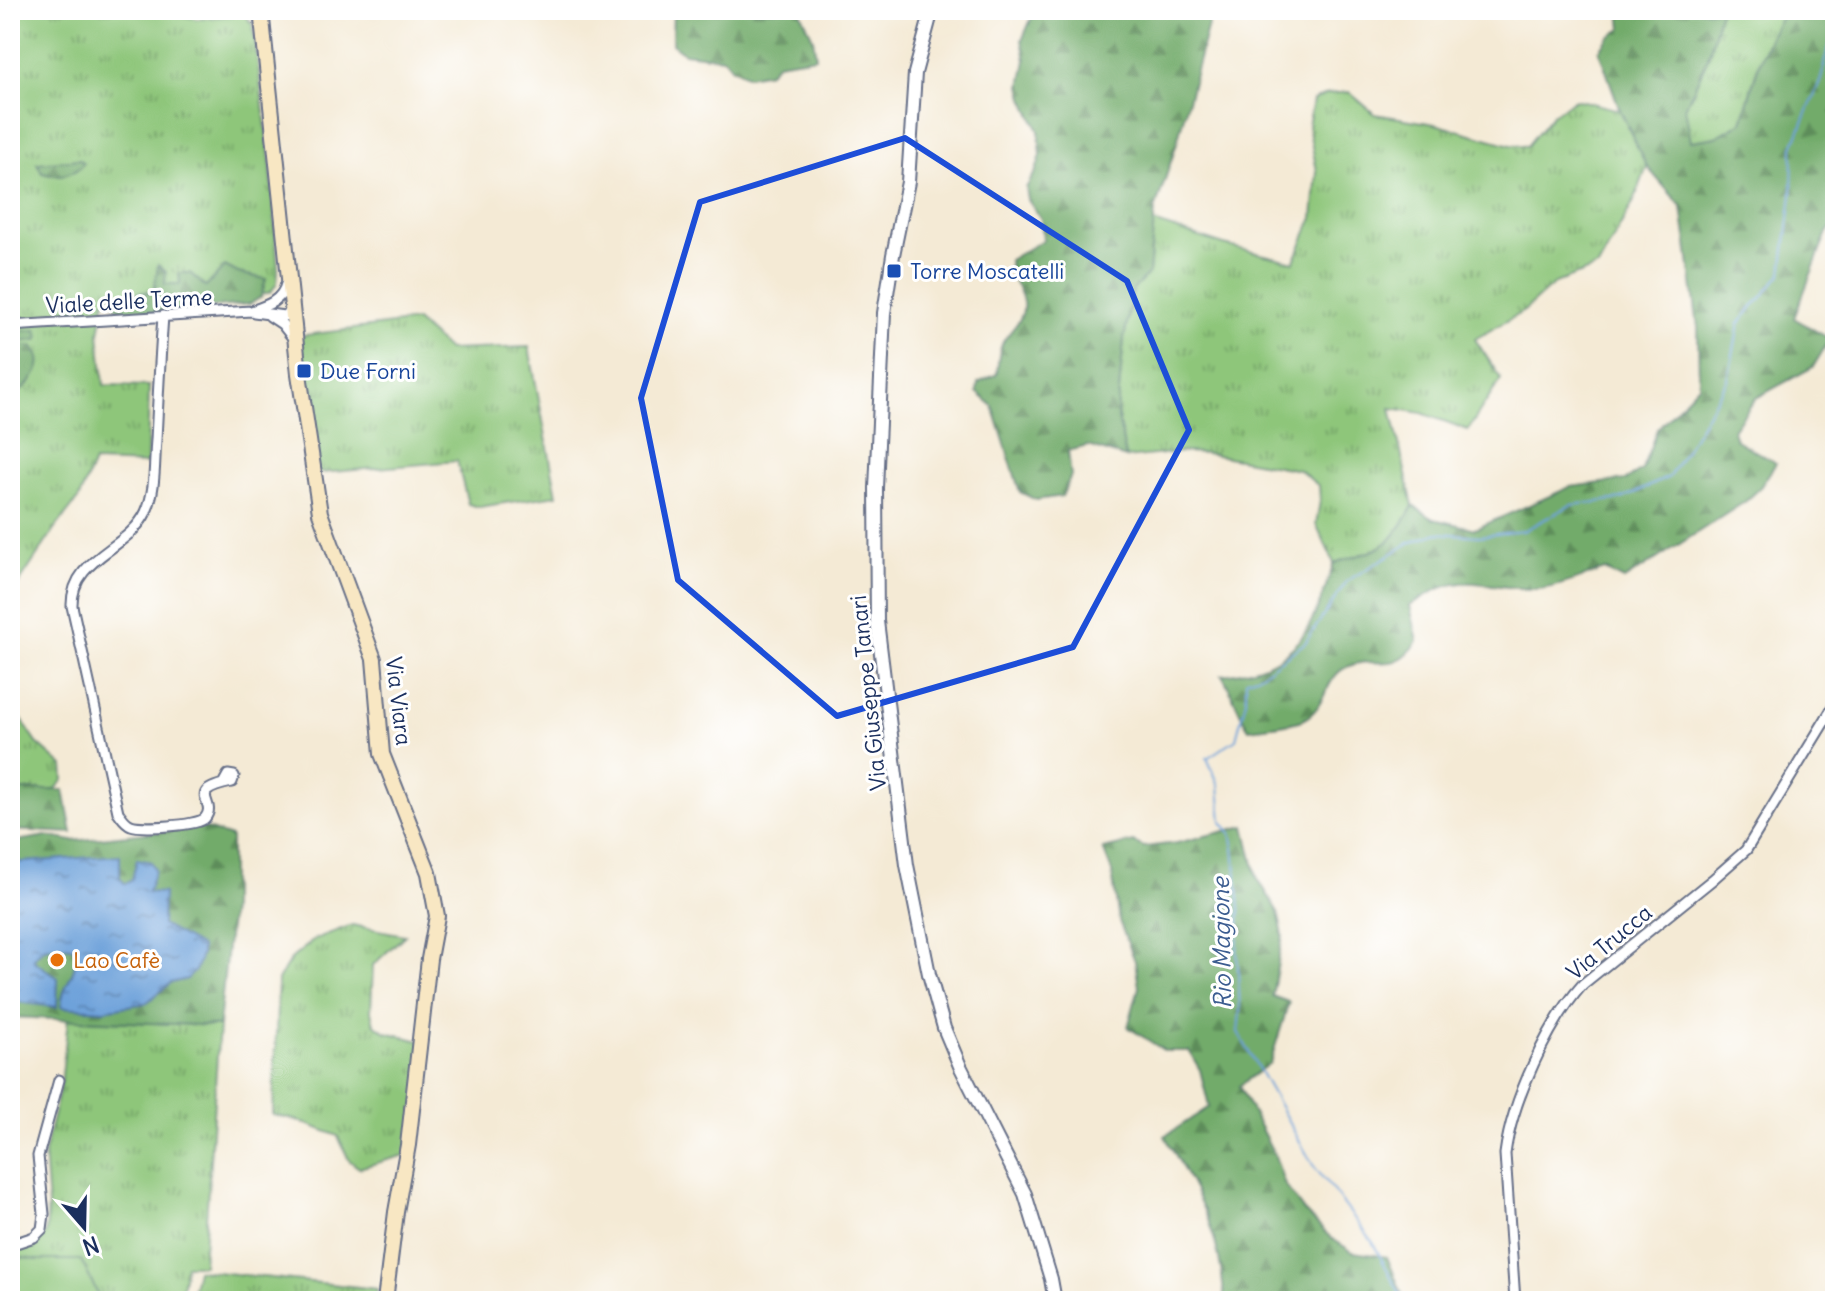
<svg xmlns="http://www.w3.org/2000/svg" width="1845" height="1311" viewBox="0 0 1845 1311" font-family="Delius,sans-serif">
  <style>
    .grass { fill: url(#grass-tufts); stroke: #547a6c; stroke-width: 2 }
    .forest { fill: url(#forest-firs); stroke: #466d64; stroke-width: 2 }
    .garden { fill: #8ec67a; stroke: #547a6c; stroke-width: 2 }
    .water { fill: url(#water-ripples); stroke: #44689c; stroke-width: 2 }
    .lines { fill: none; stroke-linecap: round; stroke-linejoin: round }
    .stream { stroke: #6ea2da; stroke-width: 2 }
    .minor-casing { stroke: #677088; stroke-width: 13 }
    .tertiary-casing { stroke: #677088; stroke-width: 16 }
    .secondary-casing { stroke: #677088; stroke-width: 18 }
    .minor { stroke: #fff; stroke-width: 9 }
    .tertiary { stroke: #fff; stroke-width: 12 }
    .secondary { stroke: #f8e7c3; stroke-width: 14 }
    .marked { fill: none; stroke: #1d4ed8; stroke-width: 6; stroke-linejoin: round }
    .transit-dot { fill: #1a4fb4; stroke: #fff; stroke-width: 3 }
    .food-dot { fill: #e8710a; stroke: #fff; stroke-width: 3 }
    .labels { text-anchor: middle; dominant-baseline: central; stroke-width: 6; stroke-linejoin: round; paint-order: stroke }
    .transit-label { font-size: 22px; fill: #164399; stroke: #fff; text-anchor: start }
    .street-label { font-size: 22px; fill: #1b2f5e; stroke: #fff }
    .food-label { font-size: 22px; fill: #c56008; stroke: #fff; text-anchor: start }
    .water-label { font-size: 24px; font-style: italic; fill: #3c5d90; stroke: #fff }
  </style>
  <defs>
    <pattern id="grass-tufts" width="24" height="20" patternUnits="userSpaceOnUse" patternTransform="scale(2)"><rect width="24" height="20" fill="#8ec67a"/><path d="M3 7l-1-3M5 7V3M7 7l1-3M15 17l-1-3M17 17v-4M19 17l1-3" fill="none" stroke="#73a167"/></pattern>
    <pattern id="forest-firs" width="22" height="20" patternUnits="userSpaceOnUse" patternTransform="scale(2)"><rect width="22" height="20" fill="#72ab6a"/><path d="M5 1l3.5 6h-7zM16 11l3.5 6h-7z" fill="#5d8c5a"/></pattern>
    <pattern id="water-ripples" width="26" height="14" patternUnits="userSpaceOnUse" patternTransform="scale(2)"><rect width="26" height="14" fill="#6ea2da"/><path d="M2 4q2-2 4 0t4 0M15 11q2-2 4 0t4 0" fill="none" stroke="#5a84b4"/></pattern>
  </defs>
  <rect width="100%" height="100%" fill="#fff"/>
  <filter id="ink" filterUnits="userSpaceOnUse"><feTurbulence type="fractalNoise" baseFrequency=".0125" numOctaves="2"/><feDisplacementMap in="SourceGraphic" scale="16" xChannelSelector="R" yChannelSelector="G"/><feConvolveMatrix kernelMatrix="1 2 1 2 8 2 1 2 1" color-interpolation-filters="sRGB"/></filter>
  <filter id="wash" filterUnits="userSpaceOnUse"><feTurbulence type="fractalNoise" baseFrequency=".006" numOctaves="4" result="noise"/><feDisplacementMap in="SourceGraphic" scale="32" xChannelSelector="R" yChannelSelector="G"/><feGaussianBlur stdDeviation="1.8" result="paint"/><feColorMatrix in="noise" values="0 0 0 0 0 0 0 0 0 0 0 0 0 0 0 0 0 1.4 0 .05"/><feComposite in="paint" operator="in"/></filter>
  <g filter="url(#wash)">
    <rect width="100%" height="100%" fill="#f4ead5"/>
    <path class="grass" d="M10,10H184L185,16L198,19L244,14L253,25L271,167L278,270L277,283L271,292L250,297L105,300L99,333L104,385L149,386L147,464L94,462L79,498L54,530L10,597Z
      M1720,10H1791C1763,29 1752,90 1742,122L1716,137L1690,142L1685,108L1708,58Z
      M1349,92L1375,114L1435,124L1511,145L1527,146L1552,115L1575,99L1620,110L1647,167L1634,201L1598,267L1555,283L1524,311L1475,339L1501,379L1468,430L1422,413L1391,408L1413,506C1387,553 1382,547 1334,563L1316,524L1320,501L1319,486L1299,470L1205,453L1183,452L1126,458L1117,412L1124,339L1133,289L1149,273L1153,222L1224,245L1294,262L1313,218L1317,171L1308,126L1313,100L1328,94Z
      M416,321L448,350L529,347L557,495L479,507L468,504L457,461L310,474L297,336Z
      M10,702L37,743L63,766L64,780L54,791L19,790L10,786Z
      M352,925L405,935L373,965L371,1011L374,1024L386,1032L424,1042L413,1153L359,1168L349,1160L338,1136L299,1121L273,1115L278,980L291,959L315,939Z
      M68,1019L219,1026L203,1265H186L180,1301H101L81,1260H37L10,1256V1251L28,1246L46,1234L48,1206L44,1153L61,1084Z
      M197,1270L377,1289L376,1301H190Z"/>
    <path class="forest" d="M673,10H800L813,38L816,57L777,63L769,72L748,76L732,68L724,58L684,53L672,44Z
      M1035,10H1212L1176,146L1155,210L1149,273L1133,290L1124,339L1117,412L1126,458L1088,446L1068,451L1071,476L1062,496L1036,500L1020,492L993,406L977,392L978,383L997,374C998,363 998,352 1003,342C1010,329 1026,320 1023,302C1021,286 1009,281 1009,260L1043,240L1041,219L1028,200L1026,188L1036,171L1041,155L1039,131L1024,98L1021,86L1026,60L1022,40Z
      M1620,10H1720L1708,58L1685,108L1691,141L1716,137L1742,122C1749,99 1768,18 1791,10C1803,6 1822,10 1835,10V222L1827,233L1794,318L1830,339L1813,367L1756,398L1733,430L1736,440L1776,463L1759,489L1746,501L1624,580L1605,570C1585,576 1553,590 1533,589C1477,588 1462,568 1410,606L1418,641C1393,678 1377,653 1347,667C1325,676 1326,709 1304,719C1289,726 1266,726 1249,729C1238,712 1233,693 1222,675C1300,666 1311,631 1334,563C1382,547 1387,553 1413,506L1434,519L1475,529L1570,487L1626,480L1642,470L1657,429L1699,385L1698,327L1682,207L1647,167L1620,110L1599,51L1609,37L1622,29Z
      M79,159L84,163C75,175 56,178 42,173L37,163Z
      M158,265L166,272L165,284H180L179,273H190L206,287L225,266L238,273L266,279L261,297L250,304L125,315L115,306L111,296L154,291Z
      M37,330L39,338L37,340L10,343V331Z
      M22,346H32C35,350 38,353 39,358C43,375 21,391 10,399V363L15,366Z
      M10,786L19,790H64L72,833L10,830Z
      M1245,826L1257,877L1278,912L1283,935L1272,996L1289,1002L1270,1063L1239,1086L1275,1156L1285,1185L1304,1211L1331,1238L1353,1252L1387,1257L1405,1301H1224C1222,1232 1197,1194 1165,1136L1209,1107L1200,1070L1189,1051H1165L1128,1027L1139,987L1135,961L1119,921L1112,872L1103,849L1133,842L1144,847L1177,843Z
      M201,827L231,837V908L219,1026L10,1017V842L46,836L73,841Z"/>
    <path class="garden" d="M10,1256L37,1260H81L101,1301H10Z"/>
    <path class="water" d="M120,855V878L125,884L132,880L137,859L151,862L155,870L148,892L163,893L162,925L201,947V955L195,971L187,979L171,983L146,1003L104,1010L61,1007C62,984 75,978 77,954L74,948C57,944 43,943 33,960L58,978L57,1007L10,1001V863Z"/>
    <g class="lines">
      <path class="stream" d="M1404,1301L1372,1241L1313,1165L1238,1032L1240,1012L1237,950L1240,909L1234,848L1231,833L1222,822L1219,785L1207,758L1236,739L1246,700V679L1260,675L1305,643L1347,581L1409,543L1438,533L1479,536L1523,531L1571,505L1622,499L1669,477L1728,380L1739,324L1782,273L1792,195L1793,147L1821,79L1835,25"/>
    </g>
  </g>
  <g filter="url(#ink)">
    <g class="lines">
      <defs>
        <path id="minor" d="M254,312L284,316L292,311
          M163,316C160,357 158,399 156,440C154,463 156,490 146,512C128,550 71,557 72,606L118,812C122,817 125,823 131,825C141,829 198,826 205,818C219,801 183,792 232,782L234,776L228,775L223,784
          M270,316L282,324L293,338
          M10,326L251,311C266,306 282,301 286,284
          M10,1245L34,1237L42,1229L44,1214L38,1156L59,1080
          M1515,1301L1505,1154C1512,1101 1548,1023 1583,984L1712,880L1746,850L1835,704"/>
        <path id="tertiary" d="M932,10L915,73L908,182L893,255L884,313L876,488L877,621L907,865L929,974L944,1028L960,1066L1025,1194L1051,1279L1055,1301"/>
        <path id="secondary" d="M261,10L299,374L320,513L374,659L382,754L429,873L437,916L429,959L408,1145L396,1212L385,1301"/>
      </defs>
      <use href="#minor" class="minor-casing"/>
      <use href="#tertiary" class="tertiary-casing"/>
      <use href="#secondary" class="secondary-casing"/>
      <use href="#minor" class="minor"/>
      <use href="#tertiary" class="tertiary"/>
      <use href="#secondary" class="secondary"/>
    </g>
  </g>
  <path class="marked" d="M905,138L1127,281L1189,430L1073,647L837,716L678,580L641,398L700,202Z"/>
  <g class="transit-dot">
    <rect x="886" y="263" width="16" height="16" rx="4"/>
    <rect x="296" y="363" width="16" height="16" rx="4"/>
  </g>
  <circle class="food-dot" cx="57" cy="960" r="8"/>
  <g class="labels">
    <g class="transit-label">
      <text x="910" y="271">Torre Moscatelli</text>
      <text x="320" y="371">Due Forni</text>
    </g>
    <g class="street-label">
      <text transform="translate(129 301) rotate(-3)">Viale delle Terme</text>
      <text transform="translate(868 693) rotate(-96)">Via Giuseppe Tanari</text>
      <text transform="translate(399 701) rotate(83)">Via Viara</text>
      <text transform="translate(1609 942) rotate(-40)">Via Trucca</text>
    </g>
    <g class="food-label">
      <text x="73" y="960">Lao Cafè</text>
    </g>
    <g class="water-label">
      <text transform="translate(1221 943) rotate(-91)">Rio Magione</text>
    </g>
  </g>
  <rect width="1845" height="1311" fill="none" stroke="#fff" stroke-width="40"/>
  <g transform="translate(84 1227) rotate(160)" stroke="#ffffff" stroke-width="6" paint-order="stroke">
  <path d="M0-6L14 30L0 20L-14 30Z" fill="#1b2f5e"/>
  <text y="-12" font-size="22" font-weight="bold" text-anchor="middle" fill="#1b2f5e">N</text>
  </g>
</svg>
